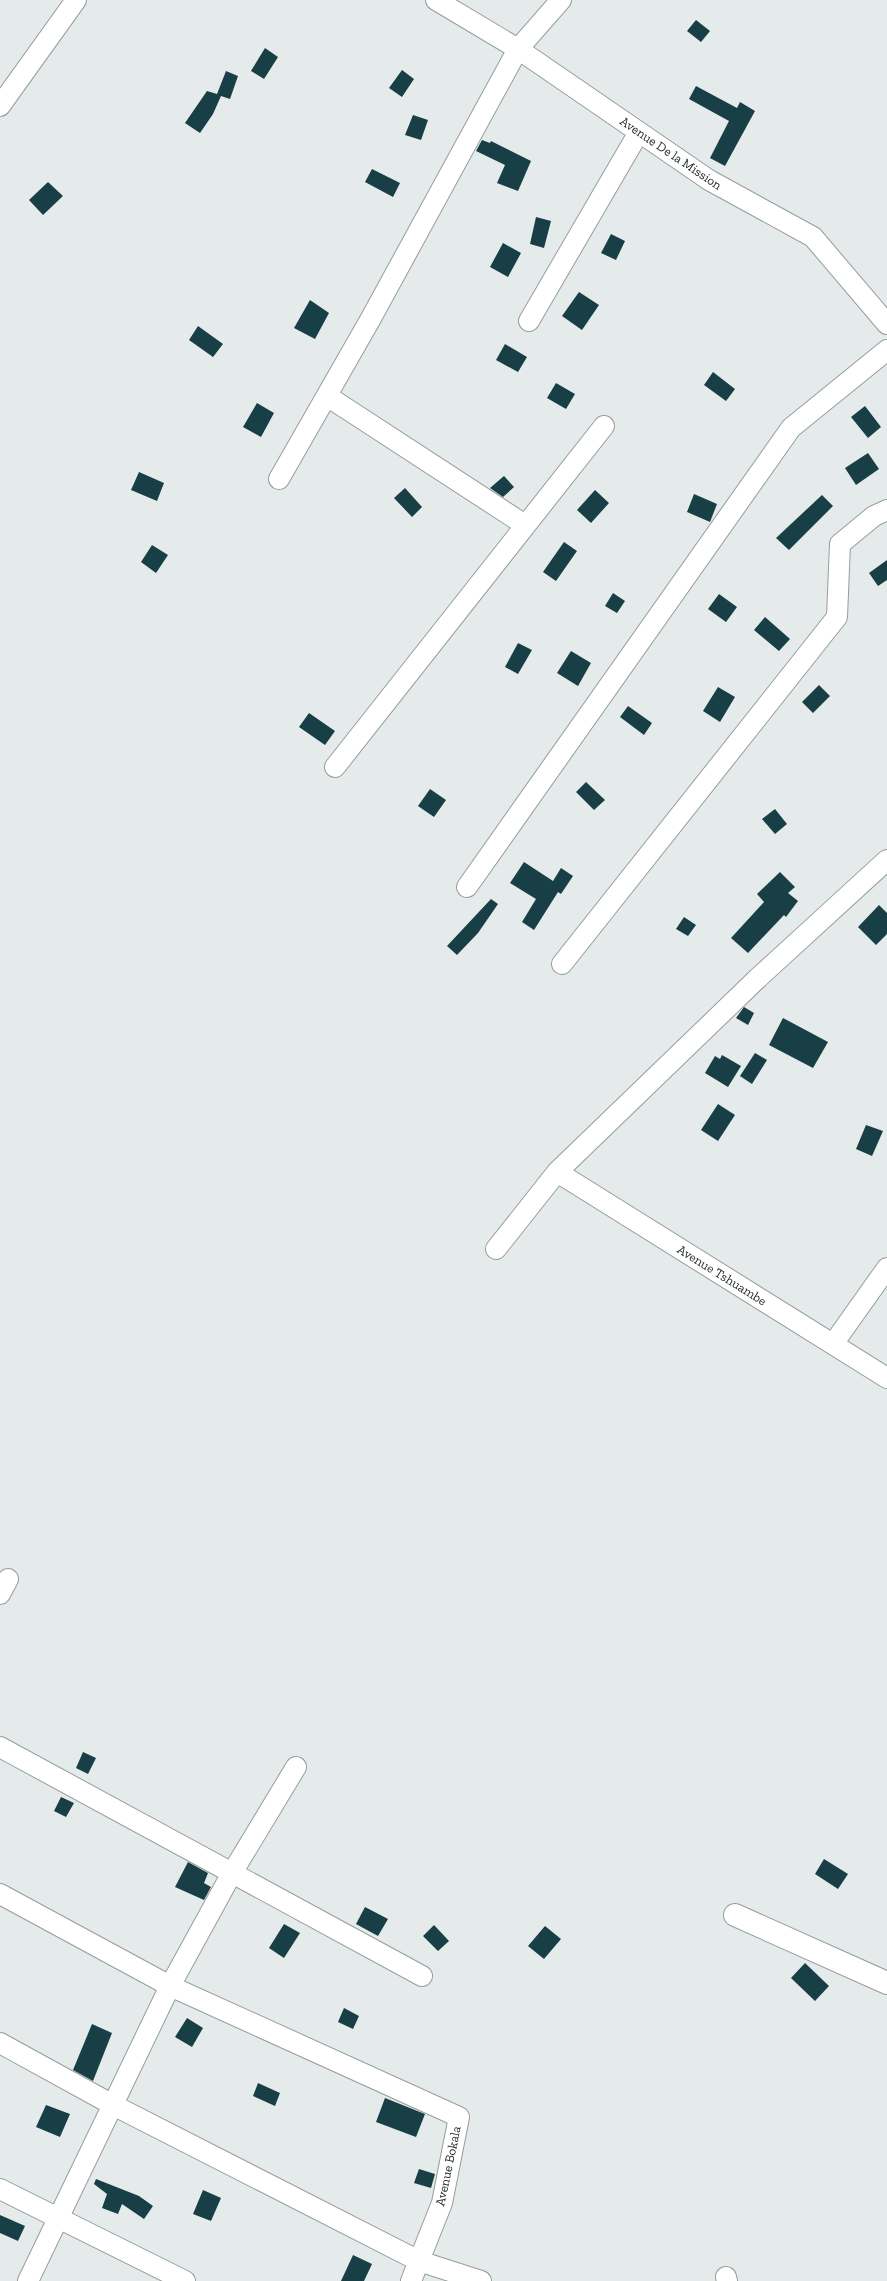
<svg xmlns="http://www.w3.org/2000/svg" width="887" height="2281" viewBox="0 0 887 2281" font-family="'Zilla Slab',serif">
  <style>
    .building { fill: #183f45 }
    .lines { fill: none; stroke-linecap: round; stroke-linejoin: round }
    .street-casing { stroke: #979c9c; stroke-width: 22 }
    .secondary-casing { stroke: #979c9c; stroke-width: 24 }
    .street { stroke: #fff; stroke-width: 20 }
    .secondary { stroke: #fff; stroke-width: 22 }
    .labels { text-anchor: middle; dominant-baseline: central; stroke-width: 4; stroke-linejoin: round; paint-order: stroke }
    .street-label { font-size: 13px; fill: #262828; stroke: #fff }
  </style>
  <rect width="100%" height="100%" fill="#e5eaea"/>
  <path class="building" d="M696,20L710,31L701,42L687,31Z
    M265,48L278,57L264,79L251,71Z
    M402,70L414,79L402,97L389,88Z
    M226,71L238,76L230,99L221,96L213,114L200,133L185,123L207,91L217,94Z
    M696,86L737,108L740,102L755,111L725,166L710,158L729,121L689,99Z
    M413,115L428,120L421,140L405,135Z
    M482,140L490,143L491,141L531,161L518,191L497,183L505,165L476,151Z
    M372,169L400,183L393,197L365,182Z
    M48,182L63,196L43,215L29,200Z
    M536,217L551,221L544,248L530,244Z
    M611,234L625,241L616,260L601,253Z
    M503,243L521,253L508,277L490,267Z
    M579,292L599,305L582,330L562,316Z
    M310,300L329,313L315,339L294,328Z
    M198,326L223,344L213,357L189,340Z
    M505,344L527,357L518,372L496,360Z
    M713,372L735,389L726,401L704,385Z
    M556,383L575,394L566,409L547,398Z
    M257,403L274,413L261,437L243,427Z
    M865,406L881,427L868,438L851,417Z
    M868,453L879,469L856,485L845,468Z
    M139,472L164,483L157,501L131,490Z
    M504,476L514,487L503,497L490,488Z
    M405,488L422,507L412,517L394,498Z
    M595,490L609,503L591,523L577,510Z
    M694,494L717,504L710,522L687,512Z
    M822,495L833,506L789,550L776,538Z
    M564,542L577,551L556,581L543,572Z
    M152,545L168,555L156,573L141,562Z
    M887,560V580L878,586L869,573Z
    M613,593L625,601L617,613L605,606Z
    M719,594L737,607L726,622L708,609Z
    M765,617L790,639L779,651L754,630Z
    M518,643L532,650L518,674L505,667Z
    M571,651L591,663L578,686L557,673Z
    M819,685L830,696L813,713L802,702Z
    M718,687L735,697L720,722L703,711Z
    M628,706L652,723L644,735L620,717Z
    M309,713L335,731L325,745L299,727Z
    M586,782L605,800L594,810L576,792Z
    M430,789L446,800L434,817L418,806Z
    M775,809L787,824L775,834L762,819Z
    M524,862L553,881L561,868L573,876L561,894L558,892L534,930L522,922L536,899L510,883Z
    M780,872L795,887L788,893L798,901L786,917L784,915L748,953L731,938L764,902L757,894Z
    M491,899L498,904L478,933L457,955L447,946Z
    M879,905L887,913V934L876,945L858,927Z
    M684,917L696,925L688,936L676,929Z
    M744,1007L754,1013L748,1025L736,1018Z
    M783,1018L828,1042L813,1068L769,1045Z
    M755,1053L767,1060L752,1084L740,1076Z
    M722,1055L741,1066L728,1087L705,1073L715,1056L720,1059Z
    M718,1104L735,1115L718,1141L701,1130Z
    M866,1125L883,1131L872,1156L856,1149Z
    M83,1752L96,1758L88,1774L76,1768Z
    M61,1797L74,1803L66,1817L54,1811Z
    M824,1859L848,1874L838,1889L815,1874Z
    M188,1862L208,1873L204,1883L211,1887L204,1900L175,1887Z
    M365,1907L388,1919L378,1936L356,1924Z
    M284,1924L300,1933L284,1958L269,1948Z
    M434,1925L449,1941L438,1951L423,1936Z
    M545,1926L561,1939L544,1959L528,1946Z
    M805,1963L829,1986L815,2001L791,1978Z
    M344,2008L359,2016L353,2029L338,2022Z
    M187,2018L203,2028L192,2047L175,2037Z
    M92,2024L112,2033L93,2081L73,2070Z
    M258,2083L280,2093L275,2106L253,2096Z
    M385,2098L425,2114L416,2137L376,2122Z
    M46,2105L70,2114L60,2137L36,2127Z
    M419,2169L435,2174L431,2188L414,2183Z
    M96,2179L139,2196L153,2206L144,2219L122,2204L118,2214L102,2208L107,2194L94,2184Z
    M203,2190L221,2198L211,2221L193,2214Z
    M0,2215L25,2226L18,2241L0,2233Z
    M353,2255L372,2264L364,2281H341Z"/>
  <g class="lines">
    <defs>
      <path id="street" d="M436,0L518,49L709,180L813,237L887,324
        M0,106L76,0
        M529,321L639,132
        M327,396L525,525
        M279,479L370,320L518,49L561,0
        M335,767L604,426
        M467,887L791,428L887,350
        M562,964L837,617L840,544L874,516L887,510
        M557,1172L887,1378
        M496,1249L557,1172L758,978L887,860
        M833,1344L887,1268
        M0,1594L8,1579
        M0,1747L422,1976
        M0,1894L170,1986L459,2117L442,2203L411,2281
        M0,2043L113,2105L419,2261L481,2281
        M0,2189L185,2281
        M726,2277L727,2281
        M28,2281L170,1986L232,1873L296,1767"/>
      <path id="secondary" d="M735,1915L887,1983"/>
    </defs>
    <use href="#street" class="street-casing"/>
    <use href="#secondary" class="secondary-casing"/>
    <use href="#street" class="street"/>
    <use href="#secondary" class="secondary"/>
  </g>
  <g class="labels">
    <g class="street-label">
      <text transform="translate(671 153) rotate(34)">Avenue De la Mission</text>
      <text transform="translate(722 1275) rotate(32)">Avenue Tshuambe</text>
      <text transform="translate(448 2166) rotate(-78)">Avenue Bokala</text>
    </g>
  </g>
</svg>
